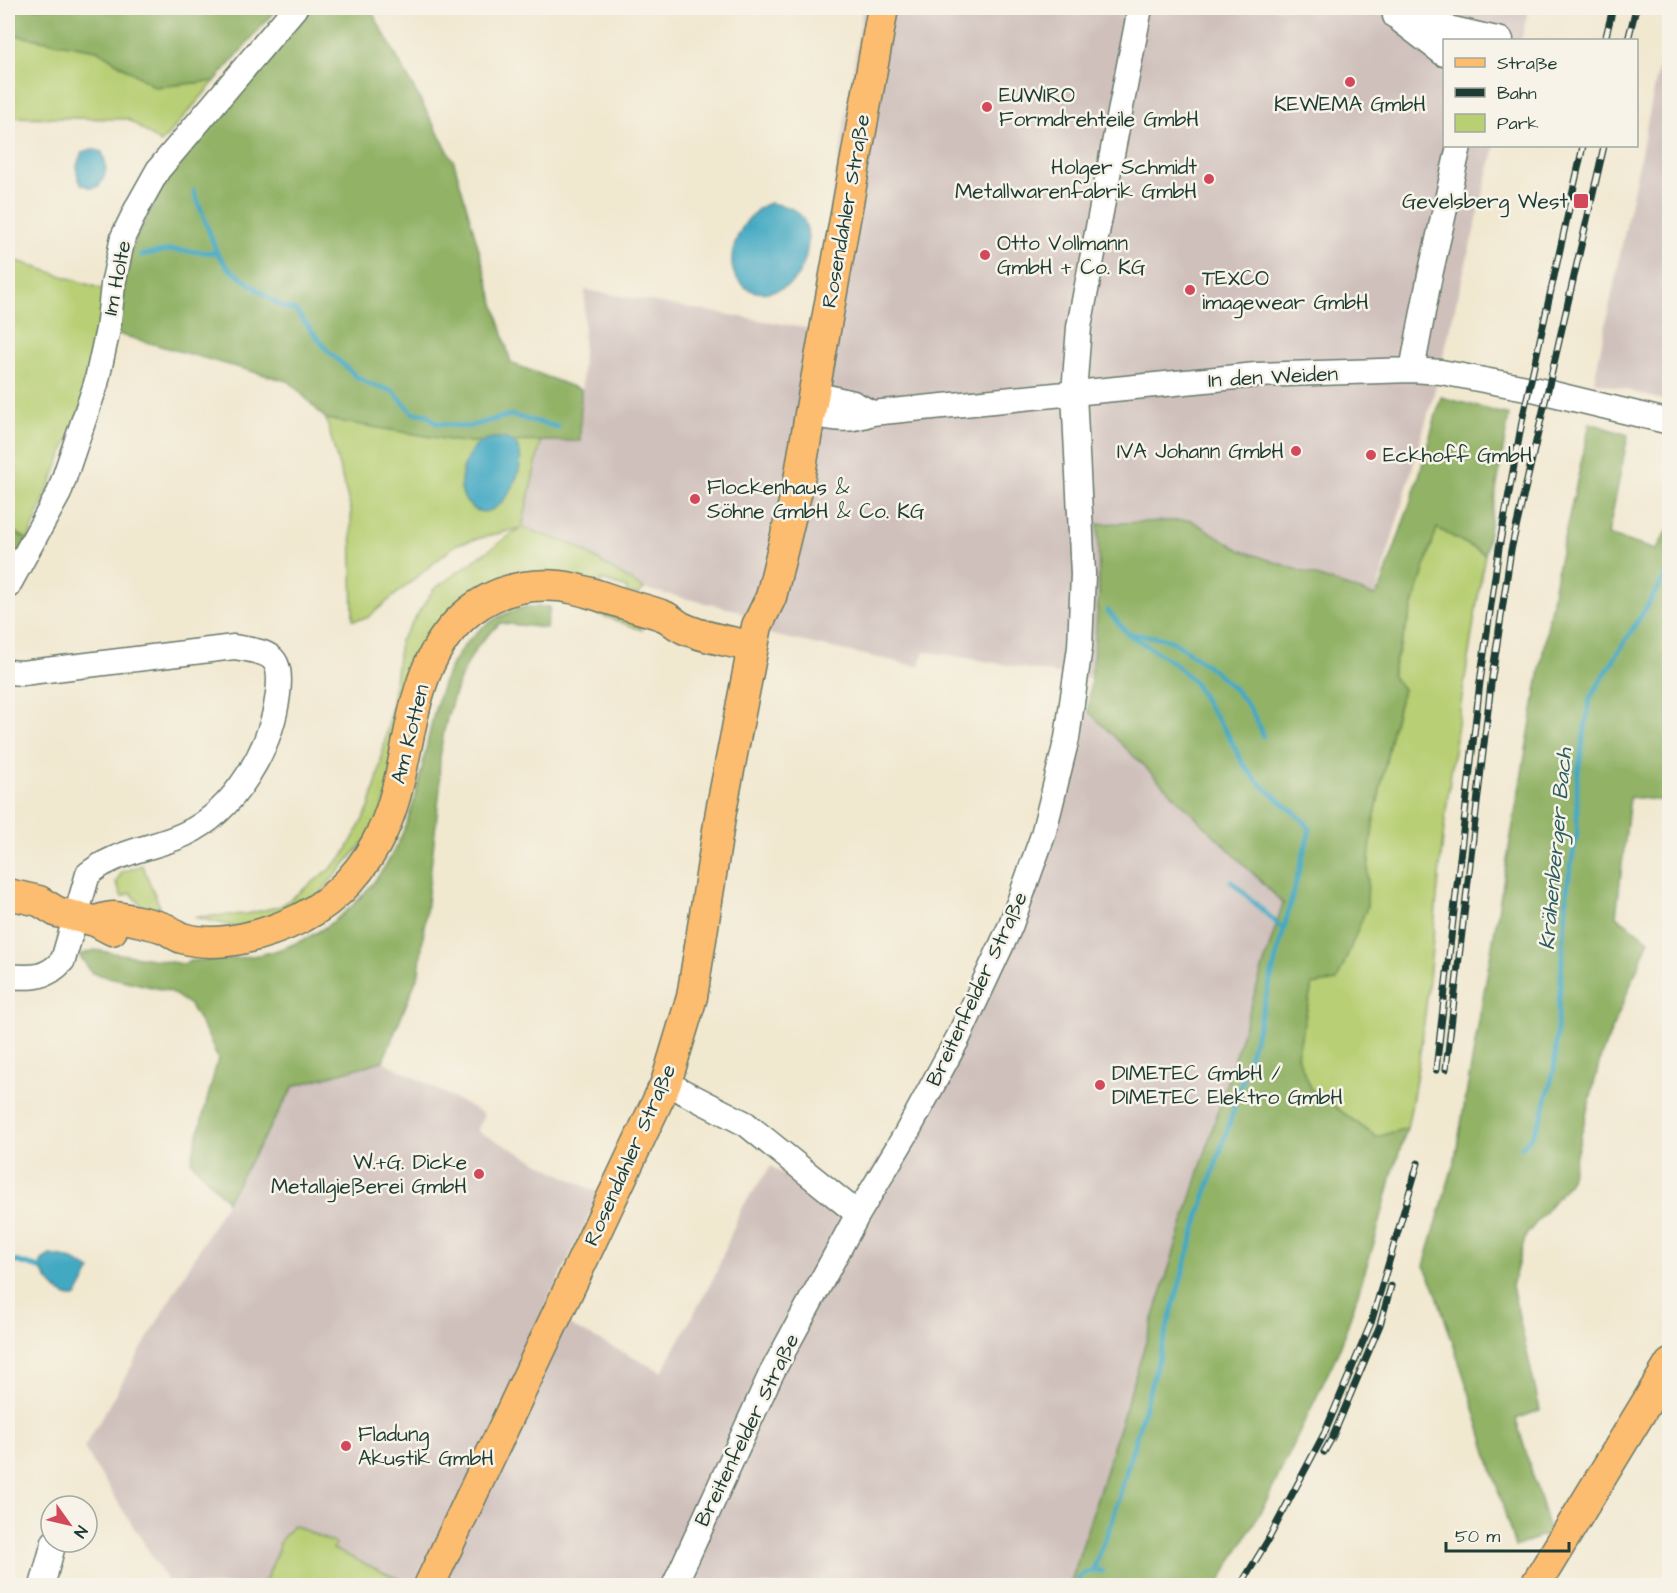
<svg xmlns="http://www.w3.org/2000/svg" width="1677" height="1593" viewBox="0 0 1677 1593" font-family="'Architects Daughter',sans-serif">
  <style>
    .industrial { fill: #cfc0bb }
    .green { fill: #b8cf74; stroke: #6c8654; stroke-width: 1.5 }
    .forest { fill: #92b266; stroke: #58784d; stroke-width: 1.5 }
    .water { fill: #43a9c3; stroke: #31737c; stroke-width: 1.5 }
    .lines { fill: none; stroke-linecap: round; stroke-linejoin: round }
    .stream { stroke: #43a9c3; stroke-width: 5 }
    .minor-casing { stroke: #68796b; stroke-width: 27 }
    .major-casing { stroke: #68796b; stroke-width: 33 }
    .minor { stroke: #fff; stroke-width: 24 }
    .major { stroke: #fcbd6f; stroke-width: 30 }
    .rail-casing { stroke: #1f3d34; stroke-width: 7 }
    .rail { stroke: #f7f3e8; stroke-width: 4.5; stroke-dasharray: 14; stroke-linecap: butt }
    .poi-dot { fill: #d1495b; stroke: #f7f3e8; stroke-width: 2 }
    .labels { text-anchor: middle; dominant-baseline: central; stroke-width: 5; stroke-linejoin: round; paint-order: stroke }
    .poi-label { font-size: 21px; fill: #1f3d34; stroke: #f7f3e8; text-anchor: start }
    .street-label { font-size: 21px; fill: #1f3d34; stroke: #f7f3e8 }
    .water-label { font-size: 22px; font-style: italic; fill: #2a5d5f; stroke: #f7f3e8 }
  </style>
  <rect width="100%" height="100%" fill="#f7f3e8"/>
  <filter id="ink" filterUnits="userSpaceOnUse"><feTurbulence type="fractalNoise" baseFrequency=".0167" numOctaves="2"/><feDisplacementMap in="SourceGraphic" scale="12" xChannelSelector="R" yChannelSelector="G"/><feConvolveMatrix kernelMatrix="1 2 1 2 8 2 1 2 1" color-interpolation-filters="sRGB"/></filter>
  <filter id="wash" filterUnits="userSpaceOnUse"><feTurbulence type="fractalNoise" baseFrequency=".008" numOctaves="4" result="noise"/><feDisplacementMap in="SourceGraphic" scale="24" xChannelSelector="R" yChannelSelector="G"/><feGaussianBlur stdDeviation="1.35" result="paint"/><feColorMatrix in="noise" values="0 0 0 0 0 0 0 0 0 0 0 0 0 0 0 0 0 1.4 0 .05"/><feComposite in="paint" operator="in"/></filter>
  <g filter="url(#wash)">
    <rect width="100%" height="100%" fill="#f1e8d0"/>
    <path class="industrial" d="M863,8H1529L1521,40H1444V146H1495L1433,397L1375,597L1240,550L1191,520L1099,524V595L1090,679L924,651L920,667L772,635L736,610L644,589L576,546L522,527L541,441L580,440L585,290L811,329Z
      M1669,17V402L1594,381Z
      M1088,711L1283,903L1070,1585H170L84,1448L294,1086L383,1061L484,1114L477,1131L600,1194L543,1312L662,1372L715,1275L741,1209L771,1166L842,1216L985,991Z"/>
    <path class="green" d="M8,34L97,50L155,87L215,81L161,143L128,119L8,117Z
      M8,258L105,290L94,374L28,540L8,528Z
      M326,419L462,442L541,441L522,527L576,546L644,589L638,594H626L627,588L602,580L600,585L461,603L374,830L318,896L241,928L194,917L247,914L281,906L329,870L344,855L369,808L378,776L392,706L400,641L434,589L520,528L457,544L367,618L353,620L351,510Z
      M1437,528L1485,554C1473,629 1460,704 1450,780C1434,896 1431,1013 1407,1128L1377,1137L1312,1090L1297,1056L1312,985L1367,907L1368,868L1373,825L1392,731L1403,689L1391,676Z
      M575,602L640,625L642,630L570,604Z
      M142,865L160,907L144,909L131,893L122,897L116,882L122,872Z
      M293,1525L336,1544L333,1549L405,1582L403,1585H263L272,1566L281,1540Z"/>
    <path class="forest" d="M8,8H277L215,81L155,87L97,50L8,34Z
      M311,8H370L454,162L511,363L581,390L580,441L462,442L326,419L290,382L117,334L124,262L166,179Z
      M1441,397L1509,415L1485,554L1437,528L1391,675L1403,689L1392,731L1373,825L1368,868L1367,907L1337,981L1312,985L1297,1056L1312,1090L1376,1137L1407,1128L1393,1171L1375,1240L1341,1346L1267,1500L1218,1585H1070L1283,903L1088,711L1099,595L1098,524L1191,520L1240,550L1375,596L1381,587L1418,480Z
      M1590,423L1628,435L1608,535L1656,550L1669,529V789L1664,801L1630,797L1616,916L1649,940L1601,1056L1569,1183L1526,1235L1512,1286L1540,1410L1516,1419L1550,1533L1515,1547L1470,1395L1434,1286L1424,1266L1455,1159L1558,566Z
      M8,528L28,540L8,580Z
      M525,607H550L546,628L500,623C492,632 481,640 475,650C452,688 436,744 440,788L419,973L383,1061L294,1086L227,1201L191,1161L218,1059L208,1036L190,1005L169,991L92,973L79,955L95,950L183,964L190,961C219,959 247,959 275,951C345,929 393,873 413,804C436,727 431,632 525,607Z"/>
    <path class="water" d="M92,149L102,152C108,166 107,174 99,186L91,188L81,184C75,172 76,165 82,152Z
      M770,203C780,205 788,206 796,211C816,225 808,268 792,282C786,288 776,291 767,292C755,294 747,290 739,281C719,260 745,210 770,203Z
      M494,438C503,438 513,439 518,448C529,466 502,522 476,510C452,497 460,461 477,445C481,441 488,439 494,438Z
      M50,1255C66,1256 78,1261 91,1270L76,1297C60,1299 47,1280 40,1268L42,1260Z"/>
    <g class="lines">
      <path class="stream" d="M194,191L217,253
        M141,255L170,250L217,253L228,268L275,302L282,307L295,310L327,350L357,377L372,385L393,391L413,413L426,414L436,423L468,427L510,415L558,427
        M1129,634C1143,635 1158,636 1171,641C1179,644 1187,651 1194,656C1224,677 1252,701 1263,736
        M1231,881L1284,930
        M1522,1147L1532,1136L1542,1116L1554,1070L1568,881L1577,833V779L1590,698L1670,569
        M8,1259L40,1268
        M1093,1570L1112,1522L1202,1205L1227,1131L1257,1031L1310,829L1303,820L1258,782L1243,764L1227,733L1208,706L1194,682L1174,663L1128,634L1108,611
        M1077,1586L1080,1576C1088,1571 1093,1570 1102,1571"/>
    </g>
  </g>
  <g filter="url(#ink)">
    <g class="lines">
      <defs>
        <path id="minor" d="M1395,16L1501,40
          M1401,21L1444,54
          M1412,370L1429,280L1459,146
          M814,394L853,403L872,413
          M810,414C834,419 848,422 872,413L1256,375L1412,370L1441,372L1537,390L1670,422
          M8,586L59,493L96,384L108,329L113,285L123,237L139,204L158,170L295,8
          M8,672L22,673L234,647C268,653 283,652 278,694C272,747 235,811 185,834C160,846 131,849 107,862C100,865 94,870 88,874L63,960C47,979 31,978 8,976
          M666,1083L746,1124L858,1214
          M42,1586L54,1542
          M674,1586L771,1374L858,1214L906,1134L958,1038L1010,927L1043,835L1067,738L1080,647L1083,574L1074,393L1079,327L1140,8"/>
        <path id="major" d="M8,894L39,901L57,912L95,921L112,930
          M95,921C101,920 107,917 113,917C122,917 158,925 166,929C172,932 176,936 182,938C220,949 266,935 301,918C338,899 366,867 383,830C416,758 402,665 470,611C497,590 526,583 559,586C581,588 604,598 625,604C638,608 651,611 664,616C671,619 676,625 683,628C704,638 730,641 753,647
          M429,1586L666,1083L692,997L721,811L757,626L771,597L798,486L810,414L883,8
          M1535,1586L1670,1364"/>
      </defs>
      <use href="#minor" class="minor-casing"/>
      <use href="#major" class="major-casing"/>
      <use href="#minor" class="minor"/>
      <use href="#major" class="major"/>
      <defs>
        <path id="rail" d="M1605,40L1613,8
          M1628,40L1636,8
          M1446,1069L1491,684L1511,550L1604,146
          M1436,1070L1480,682L1499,548L1523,416L1583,146
          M1324,1452L1333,1436L1380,1325L1391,1286
          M1240,1586L1268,1540L1324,1434L1371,1323L1418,1163"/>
      </defs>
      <use href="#rail" class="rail-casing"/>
      <use href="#rail" class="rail"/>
    </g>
  </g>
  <g class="poi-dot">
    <circle cx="1350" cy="82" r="6"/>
    <circle cx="987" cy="107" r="6"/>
    <circle cx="1209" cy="179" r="6"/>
    <rect x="1573" y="193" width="16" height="16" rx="3"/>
    <circle cx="985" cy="255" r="6"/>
    <circle cx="1190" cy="290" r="6"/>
    <circle cx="1296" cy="451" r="6"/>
    <circle cx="1371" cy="455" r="6"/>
    <circle cx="695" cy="499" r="6"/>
    <circle cx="1100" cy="1085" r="6"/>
    <circle cx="479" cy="1174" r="6"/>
    <circle cx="346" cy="1446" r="6"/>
  </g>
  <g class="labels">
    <g class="poi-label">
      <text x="999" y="95">EUWIRO<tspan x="999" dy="24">Formdrehteile GmbH</tspan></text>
      <text x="1350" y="104" text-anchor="middle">KEWEMA GmbH</text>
      <text x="1197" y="167" text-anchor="end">Holger Schmidt<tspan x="1197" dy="24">Metallwarenfabrik GmbH</tspan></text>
      <text x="1568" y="201" text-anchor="end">Gevelsberg West</text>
      <text x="997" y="243">Otto Vollmann<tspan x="997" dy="24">GmbH + Co. KG</tspan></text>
      <text x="1202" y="278">TEXCO<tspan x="1202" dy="24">imagewear GmbH</tspan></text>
      <text x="1284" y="451" text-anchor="end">IVA Johann GmbH</text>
      <text x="1383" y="455">Eckhoff GmbH</text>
      <text x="707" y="487">Flockenhaus &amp;<tspan x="707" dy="24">Söhne GmbH &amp; Co. KG</tspan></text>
      <text x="1112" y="1073">DIMETEC GmbH /<tspan x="1112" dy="24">DIMETEC Elektro GmbH</tspan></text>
      <text x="467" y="1162" text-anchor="end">W.+G. Dicke<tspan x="467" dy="24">Metallgießerei GmbH</tspan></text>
      <text x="358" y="1434">Fladung<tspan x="358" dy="24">Akustik GmbH</tspan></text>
    </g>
    <g class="street-label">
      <text transform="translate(846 211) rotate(-80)">Rosendahler Straße</text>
      <text transform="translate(117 278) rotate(-79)">Im Holte</text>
      <text transform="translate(1273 377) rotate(-3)">In den Weiden</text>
      <text transform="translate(410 734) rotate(-76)">Am Kotten</text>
      <text transform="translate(977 989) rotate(-65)">Breitenfelder Straße</text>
      <text transform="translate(630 1155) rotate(-66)">Rosendahler Straße</text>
      <text transform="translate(747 1430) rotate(-64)">Breitenfelder Straße</text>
    </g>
    <g class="water-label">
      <text transform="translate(1556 849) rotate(-85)">Krähenberger Bach</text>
    </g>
  </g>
  <rect width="1677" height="1593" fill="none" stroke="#f7f3e8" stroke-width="30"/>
  <rect x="1443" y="39" width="195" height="108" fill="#f7f3e8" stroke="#a1aaa0" stroke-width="1.5"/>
  <rect x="1455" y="58" width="30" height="9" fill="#fcbd6f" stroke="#a1aaa0" stroke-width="1.5"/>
  <text x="1497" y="69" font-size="18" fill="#1f3d34">Straße</text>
  <rect x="1455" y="88" width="30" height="9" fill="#1f3d34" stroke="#a1aaa0" stroke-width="1.5"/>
  <text x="1497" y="99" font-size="18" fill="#1f3d34">Bahn</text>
  <rect x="1455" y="114" width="30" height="18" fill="#b8cf74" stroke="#a1aaa0" stroke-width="1.5"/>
  <text x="1497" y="129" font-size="18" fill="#1f3d34">Park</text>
  <g transform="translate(69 1524) rotate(124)"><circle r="28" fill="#f7f3e8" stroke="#a1aaa0" stroke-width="1.5"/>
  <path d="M0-4.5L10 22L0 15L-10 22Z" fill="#d1495b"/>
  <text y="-9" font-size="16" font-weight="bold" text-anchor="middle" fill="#1f3d34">N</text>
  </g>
  <path d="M1446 1542v9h123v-9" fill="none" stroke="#1f3d34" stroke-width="3"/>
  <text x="1455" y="1542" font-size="18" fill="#1f3d34" stroke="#f7f3e8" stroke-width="4.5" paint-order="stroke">50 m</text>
</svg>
